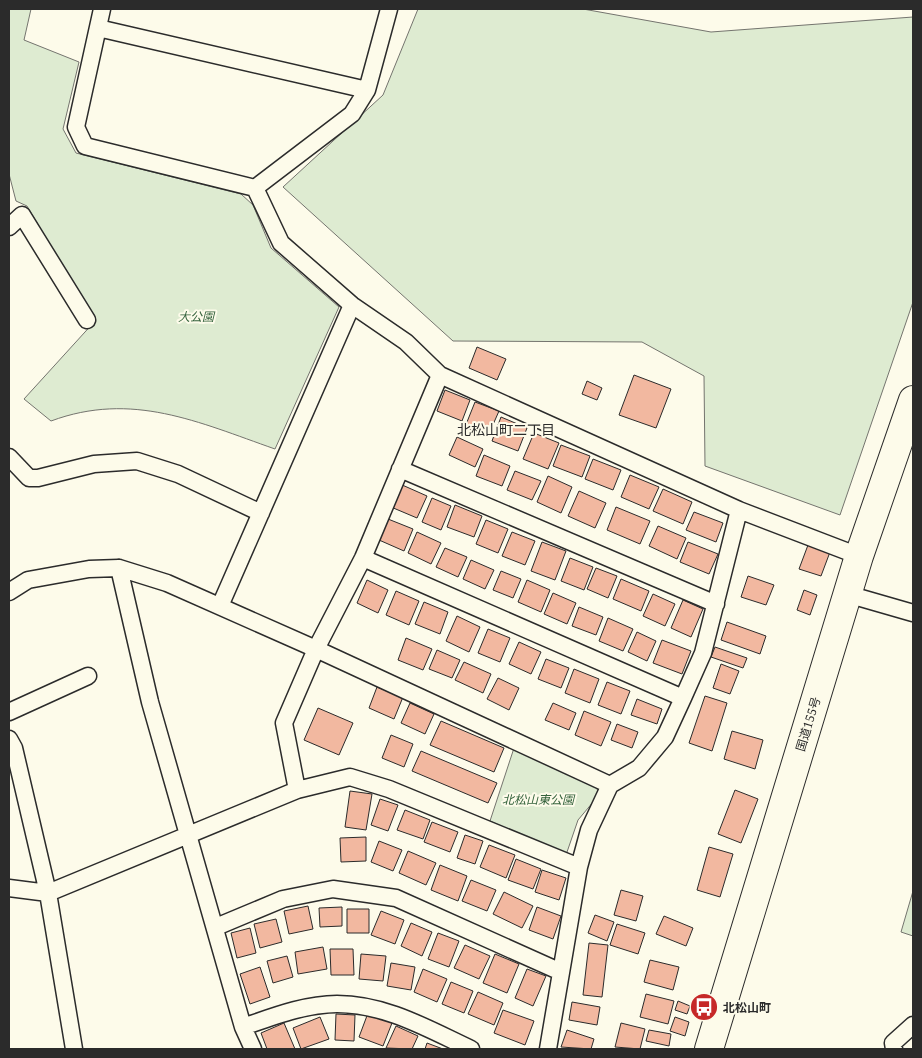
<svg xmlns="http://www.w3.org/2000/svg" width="922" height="1058" viewBox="0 0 922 1058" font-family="'Noto Serif','Noto Sans JP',serif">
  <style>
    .green { fill: #deebd1; stroke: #74746e }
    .building { fill: #f2b8a0; stroke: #2b2b2b }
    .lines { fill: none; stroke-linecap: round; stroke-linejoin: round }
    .minor-casing { stroke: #2b2b2b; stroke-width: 19 }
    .trunk-casing { stroke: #2b2b2b; stroke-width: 30 }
    .minor { stroke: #fdfbea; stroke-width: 16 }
    .trunk { stroke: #fdfbea; stroke-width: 28 }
    .labels { text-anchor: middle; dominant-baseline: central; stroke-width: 4; stroke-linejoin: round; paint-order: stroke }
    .park-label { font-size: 12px; font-style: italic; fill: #34623c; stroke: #fdfbea }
    .street-label { font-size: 12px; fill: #2b2b2b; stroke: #fdfbea }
    .poi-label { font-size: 12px; font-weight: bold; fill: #2b2b2b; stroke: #fdfbea; text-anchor: start }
    .neighbourhood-label { font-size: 14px; fill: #2b2b2b; stroke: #fdfbea }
  </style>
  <rect width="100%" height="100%" fill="#fdfbea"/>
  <path class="green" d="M9,9H31L24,40L79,62L63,129L76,153L241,194L253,205L271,248L339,307L275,449C198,422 132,391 51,421L24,399L95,321L27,206L16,201L9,174Z
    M418,9H583L711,32L913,17V302L840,515L705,466L704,376L642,342L453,341L283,187L383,95Z
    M515,745L595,782L599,795L578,820L566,855L490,821Z
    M913,891V936L901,932Z"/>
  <path class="building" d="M477,347L506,359L497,380L469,368Z
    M634,375L671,389L656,428L619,415Z
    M587,381L602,388L597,400L582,394Z
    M445,390L470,400L462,421L437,411Z
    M475,402L499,411L488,436L465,427Z
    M501,417L527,428L518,451L492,441Z
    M534,433L559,443L548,469L523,459Z
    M457,437L483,449L475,467L449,455Z
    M561,445L590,456L582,477L553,466Z
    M484,455L510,466L502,486L476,476Z
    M593,459L621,470L613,490L585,479Z
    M515,471L541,481L532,500L507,490Z
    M630,475L659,487L649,509L621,497Z
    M548,476L572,487L561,513L537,502Z
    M400,484L427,496L417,518L391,507Z
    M663,489L692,502L683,524L653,511Z
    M579,491L606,503L595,528L568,516Z
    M432,498L451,506L441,530L422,522Z
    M455,505L482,516L474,537L447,527Z
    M616,507L650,521L640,544L607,530Z
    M694,512L723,523L716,542L686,530Z
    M388,519L413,529L404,551L379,540Z
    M486,520L508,529L498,553L476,544Z
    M658,526L686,538L677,559L649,546Z
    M417,532L441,543L431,564L408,553Z
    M512,532L535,541L525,565L502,556Z
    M542,542L566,551L555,580L531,571Z
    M688,542L718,554L709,574L680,562Z
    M808,545L830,552L821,576L799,569Z
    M445,548L467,557L458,577L436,567Z
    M570,558L593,567L584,590L561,581Z
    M471,560L494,570L485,589L463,579Z
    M596,568L617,576L608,598L587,589Z
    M501,571L521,579L513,598L493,590Z
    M748,576L774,585L766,605L741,597Z
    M621,579L649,591L641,611L613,599Z
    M367,580L388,590L378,613L357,603Z
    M527,580L550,590L541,612L518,602Z
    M804,590L817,595L810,615L797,610Z
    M396,591L419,601L409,625L386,615Z
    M553,593L576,603L567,624L544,614Z
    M653,594L675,604L665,626L643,616Z
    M683,600L703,609L691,637L671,628Z
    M424,602L448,612L440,634L415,624Z
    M579,607L603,617L596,635L572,626Z
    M457,616L480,627L469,652L446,641Z
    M608,618L633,629L623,651L599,641Z
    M727,622L766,636L760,654L721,640Z
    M488,629L510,638L500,662L478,653Z
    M637,632L656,641L647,661L628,652Z
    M406,638L432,649L423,670L398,660Z
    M662,640L691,651L682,674L653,663Z
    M519,642L541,652L531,674L509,664Z
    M715,647L747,658L743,668L711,657Z
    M437,650L460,660L452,678L429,669Z
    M546,659L569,668L561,688L538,679Z
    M464,662L491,674L483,693L455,680Z
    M721,664L739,671L730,694L713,688Z
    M574,669L599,679L590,703L565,693Z
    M498,678L519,688L509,710L487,699Z
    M607,682L630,691L621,714L598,705Z
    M377,687L403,697L394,719L369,708Z
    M705,696L727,703L712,751L689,743Z
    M637,699L662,709L657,724L631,715Z
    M410,703L434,714L425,734L401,723Z
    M553,703L576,713L569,730L545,720Z
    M318,708L353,723L339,755L304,740Z
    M584,711L611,722L601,746L575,735Z
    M441,721L504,748L494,772L430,745Z
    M617,724L638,732L632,748L611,740Z
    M732,731L763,740L755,769L724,759Z
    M391,735L413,744L404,767L382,758Z
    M421,751L497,783L488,803L412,771Z
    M735,790L758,799L741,843L718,834Z
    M350,791L372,794L366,830L345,827Z
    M380,799L398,805L388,831L371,825Z
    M405,810L430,820L423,839L397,830Z
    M432,822L458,832L450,852L424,842Z
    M465,835L483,841L475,864L457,858Z
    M366,837V861L341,862L340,838Z
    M379,841L402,850L393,871L371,862Z
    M489,845L515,855L506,878L480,867Z
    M709,847L733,854L720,897L697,890Z
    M408,851L436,863L426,885L399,873Z
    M516,859L541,869L533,889L508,880Z
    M440,865L467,876L458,901L431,890Z
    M542,870L566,878L559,900L535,892Z
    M471,880L496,890L487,911L462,901Z
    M621,890L643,896L636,921L614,915Z
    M504,892L533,906L522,928L493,914Z
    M308,906L313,929L289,934L284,911Z
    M342,907V926L320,927L319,908Z
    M537,907L561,916L553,939L529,930Z
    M347,909H369V933H347Z
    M381,911L404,920L395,944L371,935Z
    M595,915L614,922L607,941L588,933Z
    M664,916L693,928L686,946L656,934Z
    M276,919L282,942L260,948L254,924Z
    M411,923L432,932L422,956L401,946Z
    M617,924L645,933L638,954L610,945Z
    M250,928L256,953L237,958L231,933Z
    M438,933L459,941L449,967L428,959Z
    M589,943L608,945L602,997L583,995Z
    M465,945L490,956L479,979L454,968Z
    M323,947L327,969L298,974L295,952Z
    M330,949H353L354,975H331Z
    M361,954L386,956L383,981L359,979Z
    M495,954L519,964L507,993L483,983Z
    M287,956L293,977L273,983L267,961Z
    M650,960L679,967L673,990L644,982Z
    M391,963L415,967L411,990L387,986Z
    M260,967L270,997L250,1004L240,974Z
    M423,969L447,979L437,1002L414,992Z
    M527,969L546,976L533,1006L515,998Z
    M451,982L473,991L464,1013L442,1004Z
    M478,992L503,1003L494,1025L468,1014Z
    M646,994L674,1001L668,1024L640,1017Z
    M678,1001L690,1006L687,1014L675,1010Z
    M572,1002L600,1007L597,1025L569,1020Z
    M503,1010L534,1021L525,1045L494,1033Z
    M368,1013L392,1023L383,1046L359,1037Z
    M336,1014L355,1015L354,1041L335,1040Z
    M320,1017L329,1039L301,1049L293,1028Z
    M675,1017L689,1022L685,1036L670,1031Z
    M284,1023L295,1049H267L261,1033Z
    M621,1023L645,1029L640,1049L615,1047Z
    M396,1026L418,1036L412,1049L386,1048Z
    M567,1030L594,1039L591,1049L561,1047Z
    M649,1030L671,1034L669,1046L646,1041Z
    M427,1043L443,1049H425Z"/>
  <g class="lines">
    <defs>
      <path id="minor" d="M102,9L76,127L85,146L255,188
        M98,28L367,90
        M255,188L281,243L352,305L406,342L440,375L739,510L859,556
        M255,188L352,114L367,90L389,9
        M9,227L22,215L87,320
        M9,457L29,478H38L94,464L137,461L178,474L261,513
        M400,469L716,604
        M363,558L683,698
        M119,568L150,702L243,1027L253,1049
        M9,592L28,580L89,569L119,568L167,583L316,649L610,785
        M847,594L913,613
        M220,606L352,305
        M9,712L88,676
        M9,739L14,748L48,893L74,1049
        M297,790L284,723L316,649L363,558L440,375
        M9,888L48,893L297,790L350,777L389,789L579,867
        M216,927L283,899L333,889L396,898L561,972
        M243,1027C272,1017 305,1004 337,1004C386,1004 428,1029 471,1049
        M548,1049L579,867L589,830L610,785L639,768L665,737L683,698L703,653L739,510
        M894,1049L893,1043L913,1025"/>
      <path id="trunk" d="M709,1049L859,556L913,400"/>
    </defs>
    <use href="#minor" class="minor-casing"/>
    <use href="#trunk" class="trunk-casing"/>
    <use href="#minor" class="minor"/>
    <use href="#trunk" class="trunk"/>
  </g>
  <defs>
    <symbol id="bus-disc" viewBox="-11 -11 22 22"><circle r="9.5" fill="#c62828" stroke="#fdfbea"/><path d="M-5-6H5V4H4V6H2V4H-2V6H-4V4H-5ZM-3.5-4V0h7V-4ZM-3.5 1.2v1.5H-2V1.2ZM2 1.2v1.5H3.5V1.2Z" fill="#fff"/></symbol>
  </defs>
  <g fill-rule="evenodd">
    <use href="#bus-disc" x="688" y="991" width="32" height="32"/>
  </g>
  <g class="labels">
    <g class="park-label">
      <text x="196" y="316">大公園</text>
      <text x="538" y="799">北松山東公園</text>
    </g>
    <g class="street-label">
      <text transform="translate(808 724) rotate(-73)">国道155号</text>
    </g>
    <g class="poi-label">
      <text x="723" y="1007">北松山町</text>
    </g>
    <g class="neighbourhood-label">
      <text x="506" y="429">北松山町二丁目</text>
    </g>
  </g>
  <rect width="922" height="1058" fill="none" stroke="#2b2b2b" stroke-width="20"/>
</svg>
